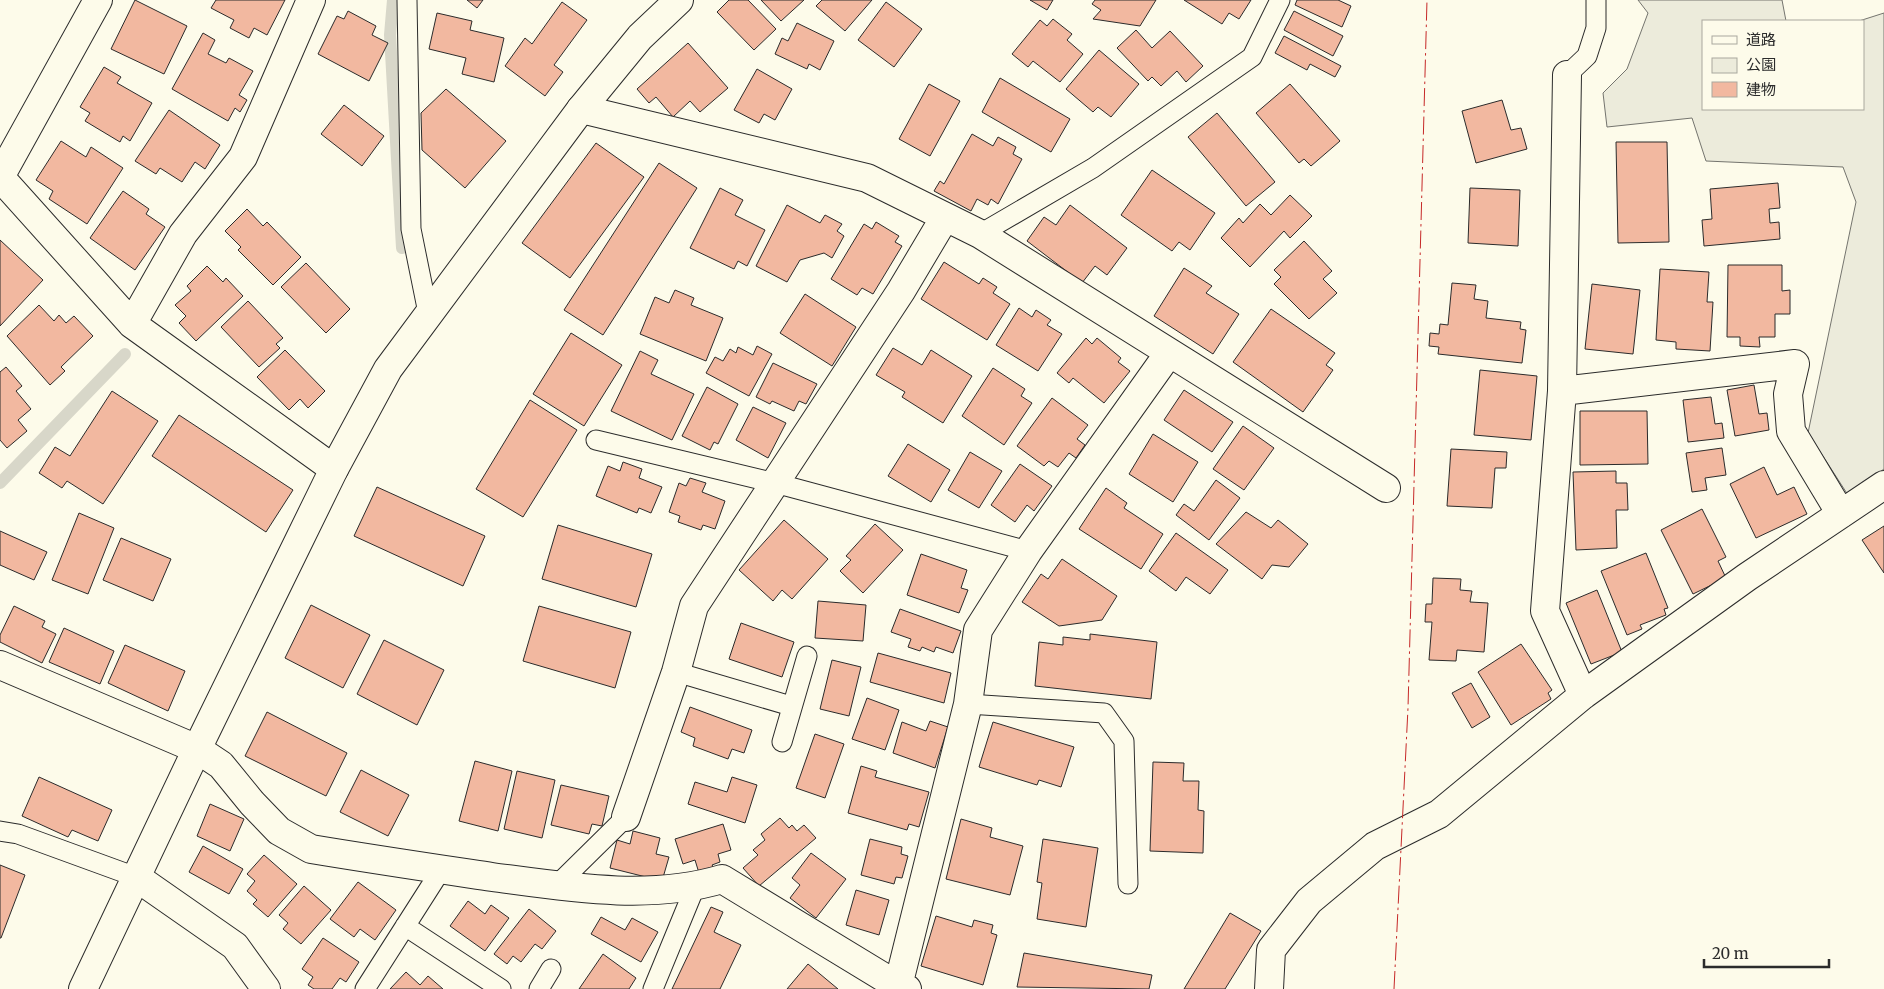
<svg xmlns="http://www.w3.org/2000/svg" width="1884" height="989" viewBox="0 0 1884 989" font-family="Merriweather,'Noto Sans JP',serif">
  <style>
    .green { fill: #ecebdb; stroke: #74746e }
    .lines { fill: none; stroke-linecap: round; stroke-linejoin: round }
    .stream { stroke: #d8d7c9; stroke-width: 12 }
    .building { fill: #f2b8a0; stroke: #2b2b2b }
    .lane-casing { stroke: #2b2b2b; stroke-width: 21 }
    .street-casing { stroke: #2b2b2b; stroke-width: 30 }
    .secondary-casing { stroke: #2b2b2b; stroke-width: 30 }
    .lane { stroke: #fdfbea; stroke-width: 19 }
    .street { stroke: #fdfbea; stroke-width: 28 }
    .secondary { stroke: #fdfbea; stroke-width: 28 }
    .power { stroke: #c62828; stroke-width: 1; stroke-dasharray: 18 4 2.5 4; stroke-linecap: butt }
  </style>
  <rect width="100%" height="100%" fill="#fdfbea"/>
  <path class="green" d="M1638,0H1782L1786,21H1703V109H1863V21H1859L1884,13V469L1848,495L1808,433L1856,202L1843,167L1706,161L1692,118L1607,127L1603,93L1627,69L1648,13Z"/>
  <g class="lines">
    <path class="stream" d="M393,0L390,35L402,248
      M0,483L125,354"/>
  </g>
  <path class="building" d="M135,0L187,26L164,74L111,49Z
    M216,0H285L267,35L254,28L249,38L230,28L234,20L211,8Z
    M467,0H483L477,8Z
    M729,0H748L776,29L754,50L717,12Z
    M761,0H804L781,21Z
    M822,0H872L845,31L816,6Z
    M1030,0H1053L1047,10Z
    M1095,0H1156L1140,26L1093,19L1101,10L1092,4Z
    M1184,0H1251L1239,19L1229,13L1222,24Z
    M1297,0H1338L1351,6L1342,27L1295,5Z
    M562,2L587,20L554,65L563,72L545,96L505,66L525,38L532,44Z
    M886,2L922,29L894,67L858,40Z
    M348,11L376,26L372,35L388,43L369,81L318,54L337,16L344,19Z
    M1294,11L1343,36L1333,56L1284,30Z
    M437,13L472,21L470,30L504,38L494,82L462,74L466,58L429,49Z
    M1053,19L1072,34L1067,40L1083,54L1060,82L1033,61L1028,67L1012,54L1040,20L1047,26Z
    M797,23L834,41L820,70L809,64L807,69L775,54L782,38L788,41Z
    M1136,30L1152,48L1170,31L1203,66L1186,82L1177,71L1161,86L1152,77L1148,81L1117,48Z
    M203,33L215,40L208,54L226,63L229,58L253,71L239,95L247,100L240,112L235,108L228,121L172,89Z
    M1284,36L1341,66L1335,77L1310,64L1307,70L1275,53Z
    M688,43L728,88L700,112L690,101L673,117L656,97L649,103L637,89Z
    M1099,50L1139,84L1111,117L1098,107L1093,112L1066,89Z
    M104,67L121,77L117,83L152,103L130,141L123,136L120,142L85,121L90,113L80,107Z
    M757,69L792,89L775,120L764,114L759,123L734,110Z
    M1000,78L1070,119L1051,152L982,112Z
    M929,84L960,101L930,156L899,139Z
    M1290,84L1340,141L1311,166L1304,159L1299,163L1256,113Z
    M446,89L506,141L465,188L422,150L421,113Z
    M1502,100L1511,130L1521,128L1527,149L1476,163L1462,111Z
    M344,105L384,136L362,166L321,134Z
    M169,110L220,145L205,169L195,162L182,182L160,168L156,174L135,161Z
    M1217,113L1275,182L1246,206L1188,137Z
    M972,134L993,146L998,137L1016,147L1013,154L1022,159L998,204L991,199L988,205L977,199L971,211L934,191L940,181L944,184Z
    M61,141L86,157L91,147L123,168L87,224L49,199L53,191L36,180Z
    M1616,142H1667L1669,242L1618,243Z
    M596,143L644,177L570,278L522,243Z
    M659,163L697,188L603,335L564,310Z
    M1152,170L1215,213L1190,250L1179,242L1172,251L1121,215Z
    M1778,183L1780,208L1769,209L1770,223L1779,222L1780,239L1704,246L1702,220L1712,219L1710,189Z
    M720,188L743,200L735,215L765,230L747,266L738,261L734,269L690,248Z
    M1470,188L1520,190L1518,246L1468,243Z
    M123,191L149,209L146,214L165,227L135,270L90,238Z
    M1290,195L1312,216L1290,238L1284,231L1250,267L1221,238L1239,218L1243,223L1260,204L1271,215Z
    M787,205L820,223L825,215L842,224L837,231L844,236L832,258L824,253L800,260L787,282L756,266Z
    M1070,205L1127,248L1107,275L1095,266L1082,283L1027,241L1044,217L1056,225Z
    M247,209L263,226L267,222L301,257L273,285L238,250L241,247L225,231Z
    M876,222L899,236L895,242L902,246L873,294L862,288L857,295L831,279L864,224L872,229Z
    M0,240L43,280L0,326Z
    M1304,241L1332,271L1323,279L1337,293L1309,319L1274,284L1281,277L1274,270Z
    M944,262L979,284L983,278L997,287L993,293L1010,304L987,340L921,299Z
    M306,263L350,309L326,333L281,287Z
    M1728,265H1782V291L1790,290V314H1775V337H1759L1760,347L1740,346V337H1727Z
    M207,266L223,282L226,278L243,296L196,341L179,323L186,316L175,305L191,291L187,286Z
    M1184,268L1212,286L1206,293L1239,314L1213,354L1154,316Z
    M1660,269L1709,272L1707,302H1713L1710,351L1676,349V342L1656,340Z
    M1452,283L1476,285L1474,299L1488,301L1486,318L1521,322L1520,329L1526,330L1522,363L1438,354L1439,347L1429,346L1430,333L1439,334L1440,324L1448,325Z
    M1592,284L1640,290L1633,354L1585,349Z
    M675,290L694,298L691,305L723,318L706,361L640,334L655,297L669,303Z
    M805,294L856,327L832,366L780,333Z
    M248,301L283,338L276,344L280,348L259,367L221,327Z
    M39,305L54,321L59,315L66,323L74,316L93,336L61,367L65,371L50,385L7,336Z
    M1019,308L1032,317L1036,310L1051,320L1047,325L1062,334L1038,371L996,345Z
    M1271,309L1335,353L1326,365L1333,370L1303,412L1233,362Z
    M571,333L622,365L584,426L533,394Z
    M1086,338L1092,344L1097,338L1121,358L1118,362L1130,371L1104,403L1073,378L1069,383L1057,373Z
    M757,346L772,354L749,396L706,373L715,357L723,361L730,349L736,353L738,347L753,355Z
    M893,348L922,365L931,350L972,376L943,423L902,397L905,392L876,375Z
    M285,350L325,391L308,408L300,399L289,410L257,377Z
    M640,351L658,360L651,374L694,394L672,440L611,411Z
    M773,363L817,384L806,404L799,401L794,411L772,401L770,404L756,397Z
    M6,367L22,386L16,391L31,409L18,420L27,431L7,448L0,440V372Z
    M993,368L1025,389L1021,396L1032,403L1004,445L962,416Z
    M1480,370L1537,376L1531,440L1474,435Z
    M1754,385L1759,414L1767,413L1769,430L1735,436L1727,390Z
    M707,387L738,404L718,444L714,442L710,450L682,436Z
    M1184,390L1233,422L1212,452L1164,420Z
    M112,391L158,421L103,504L67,481L62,488L39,473L55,447L70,456Z
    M1711,397L1715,424L1722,423L1724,438L1688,442L1683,400Z
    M1052,398L1088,425L1077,439L1085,445L1076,458L1069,453L1058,467L1049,461L1044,466L1017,446Z
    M530,400L577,430L523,517L476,489Z
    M753,407L786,423L768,458L736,440Z
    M1580,411H1647L1648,464L1580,465Z
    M179,415L293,490L266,532L152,456Z
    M1243,426L1274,448L1244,490L1213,469Z
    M1153,434L1198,462L1173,502L1129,474Z
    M908,444L950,470L931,502L888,476Z
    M1722,448L1726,475L1705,478L1707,490L1692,492L1686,453Z
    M1451,449L1507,452L1506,468H1495L1492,508L1447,506Z
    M970,452L1002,471L979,508L948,490Z
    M623,462L642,469L639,478L662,487L651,513L639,508L637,513L596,496L608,466L620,471Z
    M1020,464L1052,486L1034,511L1027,505L1015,522L991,505Z
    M1764,467L1777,495L1794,487L1807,514L1756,538L1730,484Z
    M1616,471V483H1627L1628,510H1616L1617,548L1576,550L1573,472Z
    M690,478L706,483L702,492L725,501L715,529L703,525L701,530L678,522L680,516L669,512L679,483L686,486Z
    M1216,480L1240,498L1209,540L1176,515L1184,504L1194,511Z
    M377,487L485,536L463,586L354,536Z
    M1106,488L1127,503L1124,508L1163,534L1141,569L1079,529Z
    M1702,509L1726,557L1718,561L1726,578L1693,594L1661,530Z
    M1246,512L1271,528L1278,520L1308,544L1289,567L1272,565L1262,579L1216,544Z
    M79,513L114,528L88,594L52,580Z
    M784,520L828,559L792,599L782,590L773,601L739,570Z
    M875,524L903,550L863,593L840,571L851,560L846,556Z
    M558,525L652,554L636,607L542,579Z
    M1884,526V573L1862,540Z
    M0,531L47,552L34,580L0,565Z
    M1176,533L1228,570L1210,594L1186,577L1176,591L1149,571Z
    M121,538L171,559L153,601L103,580Z
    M1646,553L1668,608L1664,609L1666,615L1640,625L1642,629L1627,635L1601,571Z
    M921,554L967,570L961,588L968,590L959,613L907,595Z
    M1062,559L1117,596L1102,620L1059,626L1022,602L1041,574L1048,579Z
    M1433,578L1461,579L1460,590L1472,591L1470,602L1488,603L1484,652L1457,650L1456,661L1429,660L1432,622H1425L1426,604H1432Z
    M1597,590L1622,652L1591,664L1566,603Z
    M818,601L866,605L863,641L815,638Z
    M311,605L370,635L343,688L285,658Z
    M14,606L45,621L42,627L56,634L42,663L0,642V635Z
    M539,606L631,632L615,688L523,661Z
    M900,609L961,631L953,653L936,647L934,652L922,647L920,651L908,647L911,639L891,632Z
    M741,623L794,642L782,677L729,659Z
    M64,628L114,651L100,684L49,662Z
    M1090,634L1157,642L1151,699L1035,686L1039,642L1063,645V637L1090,640Z
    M384,640L444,670L417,725L357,694Z
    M1521,644L1552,690L1548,693L1551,699L1511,725L1478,672Z
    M125,645L185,671L168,711L108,683Z
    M878,653L951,673L944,703L870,682Z
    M832,660L861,667L849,716L820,709Z
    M1471,683L1490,717L1472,728L1452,693Z
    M867,698L899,710L885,750L852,739Z
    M690,707L752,730L744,753L732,749L728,759L693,746L695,738L681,732Z
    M267,712L347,753L326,796L245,756Z
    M930,721L948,727L935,768L893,753L902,722L926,731Z
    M993,722L1074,747L1061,787L1039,780L1037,785L979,767Z
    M815,734L844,744L825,798L796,788Z
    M475,761L512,771L498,831L459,821Z
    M1153,762L1184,763L1183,781H1199L1198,810L1204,811L1203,853L1150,851Z
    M861,766L877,771L875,777L929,792L919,827L909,824L907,830L848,813Z
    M361,770L409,795L388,836L340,812Z
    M517,771L555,780L542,838L504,829Z
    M39,777L112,810L98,841L72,830L68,837L22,816Z
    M732,777L757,785L745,823L688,804L695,782L727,792Z
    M561,785L609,796L602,826L592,824L589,834L551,825Z
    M210,804L244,819L230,851L197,836Z
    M780,818L789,828L792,825L797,831L804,825L816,838L759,886L743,868L758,855L753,850L765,840L761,834Z
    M961,819L992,828L990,837L1023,846L1010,895L946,879Z
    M723,824L731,850L718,854L720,862L712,865L714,868L699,873L695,860L683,864L675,839Z
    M633,831L660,838L656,854L669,857L662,881L610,868L617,840L630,844Z
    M870,839L902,847L901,854L908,856L902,878L896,877L894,884L861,875Z
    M1043,839L1098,848L1086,927L1037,919L1042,883L1037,882Z
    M203,846L243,869L229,894L189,872Z
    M811,853L846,879L816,918L790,898L800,885L792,878Z
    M264,855L297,884L268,917L253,904L257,900L247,891L255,881L247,874Z
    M0,865L25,875L1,938H0Z
    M358,882L396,910L375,940L360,929L354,937L330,919Z
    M304,886L331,910L301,944L283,929L288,923L279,915Z
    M856,890L889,900L879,935L846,925Z
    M468,901L485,914L491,905L509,918L485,951L450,926Z
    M711,907L723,912L714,932L741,945L720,989H672Z
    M529,909L556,931L542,949L535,944L521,962L513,956L507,964L494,954Z
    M1230,913L1261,931L1225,989H1184Z
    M936,916L972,927L974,920L993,925L991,933L997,935L983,985L921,966Z
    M601,917L625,930L632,918L658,932L641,962L591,934Z
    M323,938L359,962L346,982L340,978L332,989H314L308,985L313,977L302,969Z
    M1024,953L1152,975L1149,989L1017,987Z
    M603,954L636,978L629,989H579Z
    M808,964L838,989H787Z
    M406,972L420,985L428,976L443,989H390Z"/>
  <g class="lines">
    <defs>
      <path id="lane" d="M407,0L411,229L428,313
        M1567,75L1587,56L1596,28V0
        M980,234L1093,168L1252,57L1280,0
        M596,440L775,483L1028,551
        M676,672L791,706
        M968,704L1104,713L1124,741L1128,884
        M782,742L807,656
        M0,831L18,834L136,877
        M556,886L626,817
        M405,926L501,989
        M365,989L441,870
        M539,989L551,969
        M653,989L695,887"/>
      <path id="street" d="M1567,75L1562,391L1545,611L1583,695
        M581,109L867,178L980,234L1386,488
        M0,177L132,324L334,469
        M0,177L98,0
        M132,324L183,234L243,157L311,0
        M1562,391L1795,364L1788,394L1791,431L1841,514
        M0,665L197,749L221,765L252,803L279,831L311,849C371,859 432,868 492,877C567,887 649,901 722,879L898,986L907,989
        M626,817L676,672L694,606L901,291L945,217
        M136,877L235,946L266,989
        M898,986L968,704L978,630L1028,551L1169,353
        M1269,989L1271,950L1309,901L1375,846L1439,814L1583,695L1747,577L1884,485"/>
      <path id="secondary" d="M83,989L197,749L334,469L388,369L581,109L640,37L679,0"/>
    </defs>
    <use href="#lane" class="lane-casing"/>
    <use href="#street" class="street-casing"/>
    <use href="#secondary" class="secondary-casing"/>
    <use href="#lane" class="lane"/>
    <use href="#street" class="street"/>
    <use href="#secondary" class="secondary"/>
    <path class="power" d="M1394,989L1408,708L1427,0"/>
  </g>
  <rect x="1702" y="20" width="162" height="90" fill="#fdfbea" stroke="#a9a89e"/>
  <rect x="1712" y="36" width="25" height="8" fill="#fdfbea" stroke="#a9a89e"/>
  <text x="1746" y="45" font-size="15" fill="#2b2b2b">道路</text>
  <rect x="1712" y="58" width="25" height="15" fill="#ecebdb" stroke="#a9a89e"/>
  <text x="1746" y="70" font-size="15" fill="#2b2b2b">公園</text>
  <rect x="1712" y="82" width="25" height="15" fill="#f2b8a0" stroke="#a9a89e"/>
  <text x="1746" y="95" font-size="15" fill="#2b2b2b">建物</text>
  <path d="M1704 959v8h125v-8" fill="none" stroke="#2b2b2b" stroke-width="2.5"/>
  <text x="1712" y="959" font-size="15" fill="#2b2b2b" stroke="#fdfbea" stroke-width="4" paint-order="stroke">20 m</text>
</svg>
